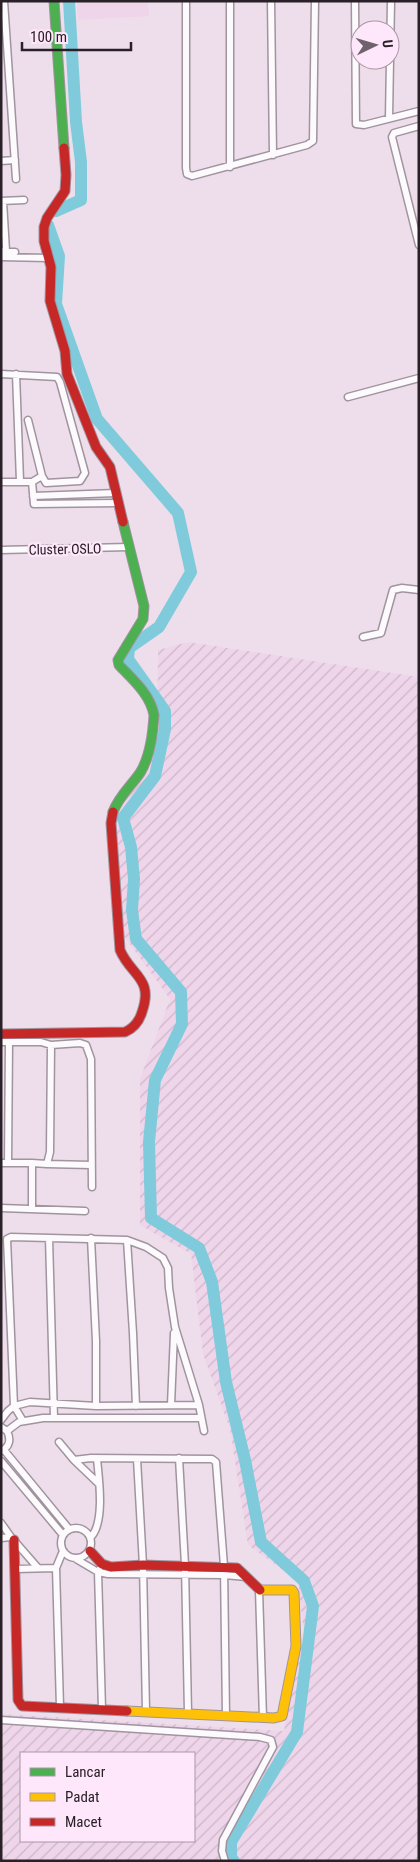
<svg xmlns="http://www.w3.org/2000/svg" width="420" height="1862" viewBox="0 0 420 1862" font-family="'Roboto Condensed',sans-serif">
  <style>
    .built { fill: #efd5ea }
    .industrial { fill: url(#industrial-furrows); fill-rule: evenodd }
    .lines { fill: none; stroke-linecap: round; stroke-linejoin: round }
    .river { stroke: #80cbdb; stroke-width: 12 }
    .street-casing { stroke: #a0949e; stroke-width: 9 }
    .fast-casing { stroke: #a0949e; stroke-width: 11 }
    .slow-casing { stroke: #a0949e; stroke-width: 11 }
    .jam-casing { stroke: #a0949e; stroke-width: 11 }
    .street { stroke: #fcfafc; stroke-width: 6 }
    .fast { stroke: #4caf50; stroke-width: 9 }
    .slow { stroke: #ffc107; stroke-width: 9 }
    .jam { stroke: #c62828; stroke-width: 9 }
    .labels { text-anchor: middle; dominant-baseline: central; stroke-width: 4.5; stroke-linejoin: round; paint-order: stroke }
    .street-label { font-size: 14px; fill: #2a2028; stroke: #fee7fa }
  </style>
  <defs>
    <pattern id="industrial-furrows" width="10" height="10" patternUnits="userSpaceOnUse" patternTransform="scale(1.25)"><rect width="10" height="10" fill="#efd5ea"/><path d="M-1 1l2-2M0 10L10 0M9 11l2-2" fill="none" stroke="#cdb7c9"/></pattern>
  </defs>
  <rect width="100%" height="100%" fill="#eedeeb"/>
  <path class="built" d="M77,1H148L149,16L78,20Z"/>
  <path class="industrial" d="M188,642L419,677V1861H1V1714L284,1731L295,1656L304,1635L298,1581L248,1545L230,1429L203,1354L191,1254L140,1225V1079L170,999L119,929L109,816L157,736L158,650ZM21,1753H194V1841H21Z"/>
  <g class="lines">
    <path class="river" d="M56,211L81,200V162L76,122L69,1
      M48,225L59,256L56,304L97,419L178,513L191,572L159,627L129,648L128,659L165,711V729L155,776L123,818L131,847L134,879L132,910L136,939L181,992L182,1024L155,1080L149,1142L151,1218L199,1248L212,1282L226,1382L245,1460L261,1542L304,1581L313,1606L297,1732L231,1842V1859L234,1861"/>
    <defs>
      <path id="street" d="M4,1L16,179
        M186,1V168L187,174L192,176L307,145L313,141L315,1
        M271,1L273,155
        M355,1L356,124L364,125L419,111
        M389,118L391,1
        M419,126L394,133L392,137L419,245
        M1,161L15,160
        M230,167V1
        M1,201L24,200
        M3,201L6,251
        M1,251L15,252
        M1,257L48,258
        M1,374L57,377L60,382L85,473L80,481L46,483L42,476
        M16,374L20,481
        M348,397L419,378
        M28,420L42,476L32,482L34,504L118,503
        M1,482H32
        M33,496L116,493
        M1,550L129,547
        M363,637L381,633L393,590L402,588L419,590
        M1,1042H41L51,1045L80,1043L86,1045L91,1059L92,1187
        M1,1163H32V1208
        M8,1163L9,1042
        M32,1163L47,1164L50,1152L51,1045
        M47,1164L91,1165
        M1,1208L85,1211
        M49,1238L54,1418
        M91,1238L96,1341V1406
        M127,1240L133,1333L136,1406
        M171,1405L174,1333
        M1,1420L8,1411L14,1406L30,1402L96,1406L199,1405
        M23,1421L14,1406L7,1239L11,1237L127,1240L146,1247L163,1258L168,1268L169,1288L175,1327L199,1405L204,1431
        M1,1427L7,1431C11,1439 10,1447 1,1451
        M7,1431L19,1422L43,1418H200
        M59,1442L74,1460L99,1484
        M4,1450L69,1529
        M179,1458L185,1565L188,1713
        M137,1459L143,1565L146,1711
        M74,1460L91,1458L212,1459L216,1462L224,1566L226,1716
        M1,1461L63,1535
        M1,1523L11,1537L38,1568
        M61 1543a15 15 0 1 1 30 0a15 15 0 1 1-30 0Z
        M91,1537C105,1522 99,1479 97,1459
        M1,1538L11,1537
        M76,1559L98,1572L108,1574L224,1575L247,1577
        M56,1568L60,1707
        M15,1569L56,1568L63,1551
        M99,1570L98,1572L102,1709
        M259,1590L263,1718
        M1,1720L260,1737L271,1740L273,1747L223,1840L222,1851L225,1861"/>
      <path id="fast" d="M54,1L64,148
        M113,812C119,796 131,786 140,773C150,757 153,733 154,715C150,694 133,680 119,665L118,660L143,619L144,606L123,522"/>
      <path id="slow" d="M127,1711L274,1718L282,1716L296,1646L294,1593L292,1590H260"/>
      <path id="jam" d="M64,148L66,175L65,191L47,218L44,227V241L51,267L50,301L65,351L67,374L96,447L110,467L123,522
        M1,1034L125,1032C134,1028 139,1022 142,1012C154,978 131,976 120,950L111,823L113,812
        M14,1540L18,1700L22,1706L127,1711
        M90,1551L102,1564L111,1567L143,1565L237,1568L260,1590"/>
    </defs>
    <use href="#street" class="street-casing"/>
    <use href="#fast" class="fast-casing"/>
    <use href="#slow" class="slow-casing"/>
    <use href="#jam" class="jam-casing"/>
    <use href="#street" class="street"/>
    <use href="#fast" class="fast"/>
    <use href="#slow" class="slow"/>
    <use href="#jam" class="jam"/>
  </g>
  <g class="labels">
    <g class="street-label">
      <text transform="translate(65 549) rotate(-1)">Cluster OSLO</text>
    </g>
  </g>
  <rect width="420" height="1862" fill="none" stroke="#2a2028" stroke-width="5"/>
  <rect x="20" y="1752" width="175" height="90" fill="#fee7fa" stroke="#a997a6"/>
  <rect x="30" y="1768" width="25" height="8" fill="#4caf50" stroke="#a997a6"/>
  <text x="65" y="1777" font-size="15" fill="#2a2028">Lancar</text>
  <rect x="30" y="1793" width="25" height="8" fill="#ffc107" stroke="#a997a6"/>
  <text x="65" y="1802" font-size="15" fill="#2a2028">Padat</text>
  <rect x="30" y="1818" width="25" height="8" fill="#c62828" stroke="#a997a6"/>
  <text x="65" y="1827" font-size="15" fill="#2a2028">Macet</text>
  <g transform="translate(375 45) rotate(85)"><circle r="24" fill="#fee7fa" stroke="#a997a6"/>
  <path d="M0-4L9 19L0 12L-9 19Z" fill="#6f626c"/>
  <text y="-8" font-size="14" font-weight="bold" text-anchor="middle" fill="#2a2028">U</text>
  </g>
  <path d="M22 42v8h109v-8" fill="none" stroke="#2a2028" stroke-width="2.5"/>
  <text x="30" y="42" font-size="15" fill="#2a2028" stroke="#fee7fa" stroke-width="4" paint-order="stroke">100 m</text>
</svg>
